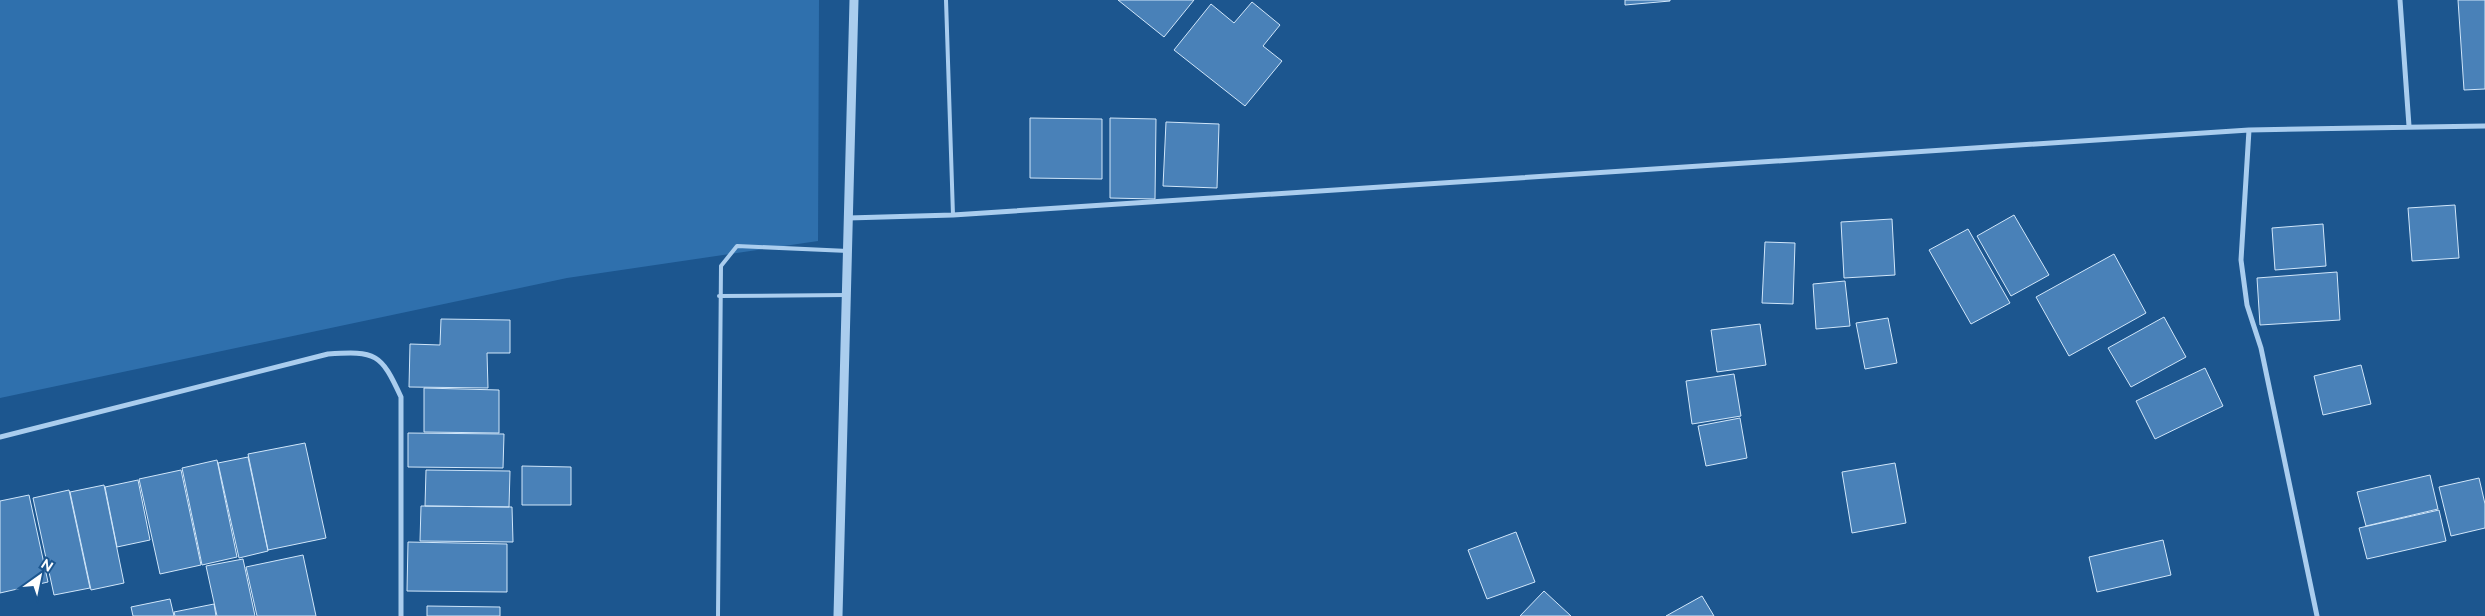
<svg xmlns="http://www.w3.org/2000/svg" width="2485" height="616" viewBox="0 0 2485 616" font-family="Raleway,sans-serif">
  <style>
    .green { fill: #2f70ad }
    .building { fill: #4981b8; stroke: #d0e6fa }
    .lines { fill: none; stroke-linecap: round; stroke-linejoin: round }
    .service { stroke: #aacdee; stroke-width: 4 }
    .minor { stroke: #aacdee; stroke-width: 5 }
    .tertiary { stroke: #aacdee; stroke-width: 9 }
  </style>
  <rect width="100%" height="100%" fill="#1c568f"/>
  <path class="green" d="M0,0H819L818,241L567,278L0,398Z"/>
  <path class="building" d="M1118,0H1194L1164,37Z
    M1625,0H1670V1L1625,5Z
    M2458,0H2485V89L2464,90Z
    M1252,2L1280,25L1263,46L1282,61L1245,106L1174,50L1211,4L1234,23Z
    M1030,118L1102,119V179L1030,178Z
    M1110,118L1156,119L1155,199L1110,198Z
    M1166,122L1219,124L1217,188L1163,186Z
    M2455,205L2459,258L2412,261L2408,208Z
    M2014,215L2049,275L2011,296L1977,236Z
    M1892,219L1895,275L1844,278L1841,222Z
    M2323,224L2326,266L2275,270L2272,228Z
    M1968,229L2010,303L1971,324L1929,250Z
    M1765,242L1795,243L1793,304L1762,303Z
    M2114,254L2146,313L2069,356L2036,297Z
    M2337,272L2340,320L2260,325L2257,278Z
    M1845,281L1850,326L1816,329L1813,284Z
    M2164,317L2186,357L2131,387L2108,348Z
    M1888,318L1897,363L1865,369L1856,323Z
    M441,319L510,320V353H487L488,388L409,387L410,344L440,345Z
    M1760,324L1766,365L1717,372L1711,330Z
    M2361,365L2371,404L2323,415L2314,376Z
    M2205,368L2223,406L2155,439L2136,401Z
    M1734,374L1741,416L1692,424L1686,381Z
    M424,388L499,390V433L424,432Z
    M1740,418L1747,458L1706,466L1698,426Z
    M408,433L504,434L503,468L408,467Z
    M305,443L326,538L268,550L248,454Z
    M248,457L268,551L239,558L218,463Z
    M217,460L237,557L202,565L182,468Z
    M1895,463L1906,523L1852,533L1842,472Z
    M522,466L571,467V505H522Z
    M181,470L201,565L160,574L139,479Z
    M426,470L510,471L509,507L425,506Z
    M2430,475L2438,509L2366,526L2357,492Z
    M2479,478L2485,504V528L2451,536L2439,487Z
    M138,480L150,540L117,547L105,487Z
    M104,485L124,583L91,590L70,492Z
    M69,490L90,588L54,595L33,498Z
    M29,495L48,582L0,593V501Z
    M421,506L512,507L513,542L420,541Z
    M2439,510L2446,541L2367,559L2359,528Z
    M1516,532L1535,582L1487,599L1468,550Z
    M2163,540L2171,575L2097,592L2089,557Z
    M408,542L507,544V592L407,591Z
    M303,555L316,616H257L246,567Z
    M243,559L255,616H217L206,566Z
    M1544,591L1571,616H1520Z
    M1702,596L1714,616H1666Z
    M170,599L174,616H133L131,607Z
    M214,604L216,616H175L174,612Z
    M427,606L500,607V616H427Z"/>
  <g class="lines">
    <path class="service" d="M946,0L953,215
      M719,296L846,295
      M718,616L721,266L737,246L848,251"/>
    <path class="minor" d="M2400,0L2409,126
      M2249,130L2241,260L2247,305L2261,348L2317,616
      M848,218L953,215L2249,130L2485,126
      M0,437L328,354C376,351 381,353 401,397V616"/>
    <path class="tertiary" d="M838,616L854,0"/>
  </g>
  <g transform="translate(40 576) rotate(33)" stroke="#1c568f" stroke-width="4" paint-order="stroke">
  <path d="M0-4L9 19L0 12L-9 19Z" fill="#ffffff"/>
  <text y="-8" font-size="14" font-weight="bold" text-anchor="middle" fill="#ffffff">N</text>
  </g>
</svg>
